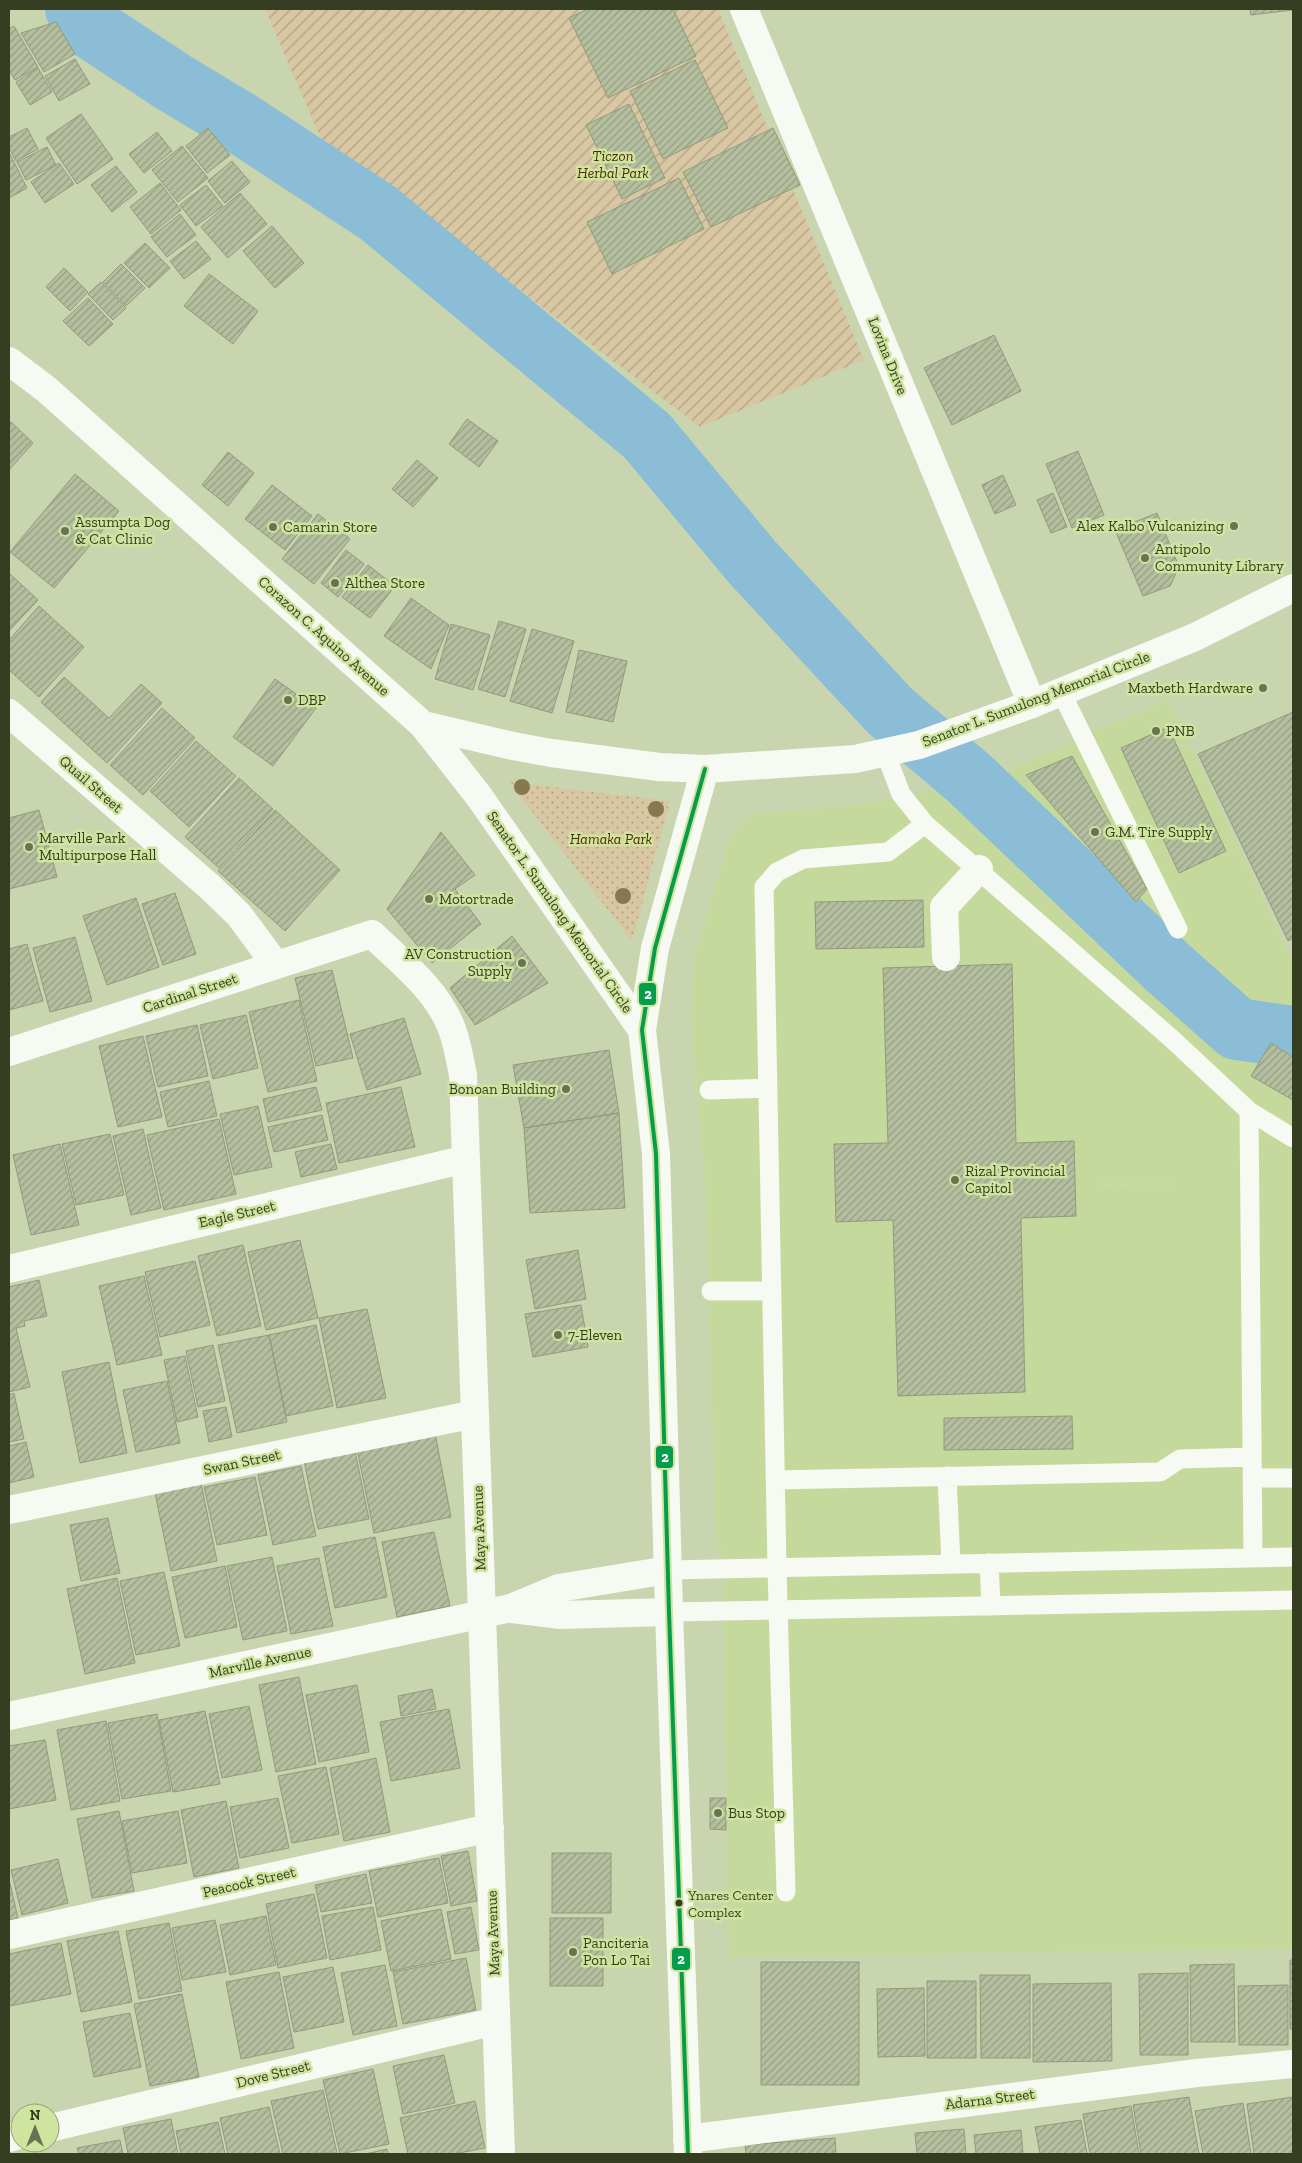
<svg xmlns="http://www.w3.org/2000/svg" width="1302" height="2163" viewBox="0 0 1302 2163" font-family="'Zilla Slab',serif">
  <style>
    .built { fill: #c6d99d }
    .park { fill: url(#park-dots) }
    .garden { fill: url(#garden-furrows) }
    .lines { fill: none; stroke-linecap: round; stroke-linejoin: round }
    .river { stroke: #8bbdd6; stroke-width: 62 }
    .building { fill: url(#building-hatch); stroke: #919b7c }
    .path { stroke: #d2d7ca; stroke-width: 3; stroke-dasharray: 1 4; stroke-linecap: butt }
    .service { stroke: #f7f9f3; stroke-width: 19 }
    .pedestrian { stroke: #f7f9f3; stroke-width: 28 }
    .minor { stroke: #f7f9f3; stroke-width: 28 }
    .primary { stroke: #f7f9f3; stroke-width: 28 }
    .bus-1-casing { stroke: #cfe59f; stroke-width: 8 }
    .bus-1 { stroke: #059c4c; stroke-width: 4 }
    .tree { fill: #87784f }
    .poi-dot { fill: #697353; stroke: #cfe59f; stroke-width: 2 }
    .bus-dot { fill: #363e22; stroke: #cfe59f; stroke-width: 2 }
    .labels { text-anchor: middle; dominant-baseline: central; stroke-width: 5; stroke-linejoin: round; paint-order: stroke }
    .bus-label { font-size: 14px; fill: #363e22; stroke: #cfe59f; text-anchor: start }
    .park-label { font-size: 15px; font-style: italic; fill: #512b00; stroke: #cfe59f }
    .street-label { font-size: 15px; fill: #363e22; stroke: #cfe59f }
    .poi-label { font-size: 15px; fill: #363e22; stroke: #cfe59f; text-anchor: start }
    .line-badge { stroke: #cfe59f; stroke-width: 2 }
    .badge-label { font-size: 14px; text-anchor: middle; font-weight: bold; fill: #fff }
  </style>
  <defs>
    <pattern id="park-dots" width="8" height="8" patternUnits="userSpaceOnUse" patternTransform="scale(1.25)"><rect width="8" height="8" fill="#d8c7a2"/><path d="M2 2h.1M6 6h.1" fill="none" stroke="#b0a384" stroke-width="1.8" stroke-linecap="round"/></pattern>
    <pattern id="garden-furrows" width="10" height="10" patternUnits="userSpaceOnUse" patternTransform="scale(1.25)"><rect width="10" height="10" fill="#d8c7a2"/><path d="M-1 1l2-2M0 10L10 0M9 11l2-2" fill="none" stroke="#b0a384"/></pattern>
    <pattern id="building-hatch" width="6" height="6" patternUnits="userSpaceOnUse" patternTransform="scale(1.25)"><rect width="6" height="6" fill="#b5bfa0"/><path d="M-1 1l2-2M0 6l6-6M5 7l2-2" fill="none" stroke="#949d82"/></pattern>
  </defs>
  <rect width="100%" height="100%" fill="#c9d5af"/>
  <path class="built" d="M1168,699L1293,963V1026L1227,1002L996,776Z
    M952,782L1220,1028L1237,1037L1271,1040L1293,1049V1949L729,1956L723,1559L716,1536L705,1173L691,1024L695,955L730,836L753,814L860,805L919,793Z"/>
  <path class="park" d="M509,782L670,801L632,941Z"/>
  <path class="garden" d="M265,9H718L864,360L700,427L321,139Z"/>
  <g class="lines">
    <path class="river" d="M76,9L91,28L173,82L241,123L378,213L647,436L752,562L890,711L970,779L1166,966L1237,1029L1293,1037"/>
  </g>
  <path class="building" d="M588,9H673L696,56L608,98L569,18Z
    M1250,9H1293V10L1251,15Z
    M56,22L75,54L44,72L21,33Z
    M14,26L38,67L15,80L9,70V29Z
    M75,59L90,84L59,101L45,76Z
    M695,60L728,128L663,159L630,91Z
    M38,68L52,92L30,105L16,82Z
    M629,104L665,178L622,199L586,125Z
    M81,114L113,159L77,184L46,138Z
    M27,128L38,149L16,161L9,147V137Z
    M208,128L230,155L207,173L186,146Z
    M773,128L800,185L711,227L683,172Z
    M157,132L172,151L144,173L129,154Z
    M182,146L208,178L178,202L152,170Z
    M47,147L56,165L26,180L17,162Z
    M9,152L27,188L9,198Z
    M232,161L250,182L225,203L208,181Z
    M59,163L74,184L45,203L31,182Z
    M116,166L137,192L112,212L91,185Z
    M679,178L704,229L612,274L587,222Z
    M160,183L181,210L151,234L130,207Z
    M206,185L223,206L196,226L180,205Z
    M240,193L267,224L228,258L201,227Z
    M180,214L196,235L167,257L151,237Z
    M272,226L304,263L275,288L243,251Z
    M196,241L211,259L184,279L170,261Z
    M145,243L170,268L149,288L124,263Z
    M121,264L145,288L126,306L103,282Z
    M64,268L88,292L70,311L46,287Z
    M209,274L258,311L233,344L184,306Z
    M101,282L126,308L113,320L88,294Z
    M88,298L113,324L89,346L63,321Z
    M994,335L1021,391L952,425L924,368Z
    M467,419L498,441L479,467L449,444Z
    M11,422L33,443L9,470V424Z
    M1078,451L1104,515L1072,528L1046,464Z
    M228,452L254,473L228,506L202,485Z
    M417,460L438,478L413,507L392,489Z
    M75,474L119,511L54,588L10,552Z
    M1003,475L1016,505L995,514L982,485Z
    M272,485L312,516L285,550L245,519Z
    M1053,493L1067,527L1051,533L1037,500Z
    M1157,513L1179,567L1170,586L1143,596L1115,530Z
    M318,514L350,539L314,584L282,559Z
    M346,550L364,564L338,597L321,583Z
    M368,565L395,586L370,618L342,597Z
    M9,573L38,600L9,631Z
    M411,598L449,625L431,669L384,636Z
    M39,606L84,647L39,697L9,670V640Z
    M499,621L526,629L505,697L478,689Z
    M451,624L490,635L473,690L435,679Z
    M532,629L574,641L552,713L510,701Z
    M579,650L627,661L613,722L566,712Z
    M64,677L109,718L141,684L162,703L107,763L41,702Z
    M275,679L316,708L273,766L233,737Z
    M162,708L195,738L143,795L110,765Z
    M1293,712V938L1288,941L1198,754Z
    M1168,727L1226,851L1179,873L1121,748Z
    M196,741L236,776L189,827L150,791Z
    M1072,756L1147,889L1136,902L1026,775Z
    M239,778L273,809L219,868L185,837Z
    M39,810L57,877L9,889V818Z
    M275,810L340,870L285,931L218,871Z
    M441,832L475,875L455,889L481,924L432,963L387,909Z
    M175,893L196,954L163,965L142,904Z
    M136,898L159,967L107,985L83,916Z
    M923,900L924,947L816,949L815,902Z
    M512,936L548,983L475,1025L450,988Z
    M75,937L92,1001L50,1012L33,948Z
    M27,944L43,1001L9,1010V949Z
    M1012,964L1016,1143L1074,1141L1076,1216L1021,1218L1025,1392L898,1396L893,1220L836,1222L834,1144L888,1143L883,968Z
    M332,970L353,1058L316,1066L295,978Z
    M299,1000L317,1081L268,1092L249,1012Z
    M246,1015L258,1068L213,1079L200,1025Z
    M404,1018L421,1074L367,1090L350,1034Z
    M197,1025L208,1076L158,1087L146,1036Z
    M143,1036L162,1117L118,1127L99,1046Z
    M1271,1043L1293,1057V1100L1251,1076Z
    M609,1050L619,1113L524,1128L513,1065Z
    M209,1081L217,1116L168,1127L160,1092Z
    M316,1087L322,1110L268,1122L263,1099Z
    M401,1087L415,1147L339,1163L326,1103Z
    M258,1106L272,1167L234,1175L220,1114Z
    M619,1113L625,1208L530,1213L524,1128Z
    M322,1115L328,1140L274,1152L268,1127Z
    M219,1119L236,1194L164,1210L147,1135Z
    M143,1129L161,1208L131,1215L113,1136Z
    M110,1134L124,1195L76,1205L62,1144Z
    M60,1144L79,1225L31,1235L13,1155Z
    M331,1144L337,1169L301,1177L295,1152Z
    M300,1240L318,1318L266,1330L248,1252Z
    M243,1245L261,1326L217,1336L198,1256Z
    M578,1250L586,1299L535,1309L526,1260Z
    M195,1261L210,1325L160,1337L145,1272Z
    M144,1276L162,1355L117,1365L99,1286Z
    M39,1280L47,1316L24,1321L25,1326L16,1328L30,1387L9,1392V1287Z
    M581,1305L588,1347L533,1357L525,1314Z
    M367,1309L386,1398L337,1408L319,1318Z
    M316,1325L333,1406L286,1416L269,1335Z
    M269,1335L287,1422L237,1433L218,1345Z
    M213,1345L225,1401L198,1407L186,1351Z
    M185,1356L198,1417L177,1422L164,1360Z
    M109,1362L127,1453L80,1463L62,1372Z
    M167,1381L180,1443L136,1452L123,1390Z
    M14,1393L24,1439L9,1442V1395Z
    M226,1407L232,1437L209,1442L203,1411Z
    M1072,1416L1073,1449L944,1450V1418Z
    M435,1433L451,1517L374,1533L357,1449Z
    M26,1442L34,1477L9,1483V1446Z
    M355,1451L369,1519L318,1529L304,1461Z
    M301,1466L316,1536L273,1545L258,1475Z
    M255,1477L267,1535L217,1545L204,1487Z
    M201,1483L217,1561L171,1571L155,1493Z
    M108,1518L120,1573L81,1581L70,1525Z
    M434,1532L450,1606L397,1617L382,1542Z
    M375,1537L387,1597L335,1608L323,1547Z
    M272,1557L287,1631L243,1640L227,1566Z
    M319,1558L333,1626L291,1634L277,1566Z
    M225,1566L237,1627L185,1638L172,1577Z
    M164,1572L180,1646L136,1655L120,1581Z
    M117,1578L135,1663L85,1674L67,1589Z
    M299,1677L316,1764L276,1772L259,1685Z
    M357,1685L369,1752L319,1762L306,1695Z
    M432,1689L436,1709L401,1716L398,1696Z
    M249,1706L262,1770L222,1778L209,1714Z
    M449,1709L460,1768L391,1781L380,1722Z
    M205,1711L220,1784L173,1792L159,1720Z
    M157,1714L171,1791L122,1799L108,1723Z
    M106,1721L120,1801L71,1810L57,1730Z
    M45,1740L56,1800L9,1809V1746Z
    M376,1758L390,1832L344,1841L330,1768Z
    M326,1767L339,1834L292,1843L278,1776Z
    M278,1798L289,1848L240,1858L230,1807Z
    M710,1798H726V1830L710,1829Z
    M226,1801L239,1868L194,1877L181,1810Z
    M119,1811L134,1891L92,1898L77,1819Z
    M178,1811L187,1863L132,1873L122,1821Z
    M468,1851L477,1901L451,1906L441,1856Z
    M552,1853H611V1913H552Z
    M439,1858L448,1903L378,1917L369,1871Z
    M58,1859L68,1903L22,1915L11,1870Z
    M366,1874L372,1903L321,1912L315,1885Z
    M9,1879L18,1918L9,1920Z
    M314,1894L327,1958L278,1968L266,1904Z
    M373,1907L381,1950L330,1960L322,1916Z
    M471,1907L479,1950L455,1954L447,1912Z
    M441,1909L451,1959L391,1971L381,1921Z
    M266,1916L276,1965L230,1975L220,1925Z
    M550,1918H603V1986H550Z
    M215,1920L226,1972L182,1980L172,1928Z
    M169,1923L182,1991L139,1999L126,1931Z
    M118,1931L132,2002L81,2012L67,1941Z
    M61,1943L71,1994L9,2006V1954Z
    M466,1958L476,2010L403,2024L393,1972Z
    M1290,1960H1293V2029H1290Z
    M761,1962H859V2085H761Z
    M1234,1964L1235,2042H1191L1190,1965Z
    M385,1965L397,2026L353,2035L341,1973Z
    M333,1967L344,2022L294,2032L283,1977Z
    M279,1972L294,2048L241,2059L226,1982Z
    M1188,1973V2055H1140L1139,1974Z
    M980,1975H1030V2058H981Z
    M927,1981H976V2058H927Z
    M1111,1983L1112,2061L1033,2062V1984Z
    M1288,1985V2045H1239L1238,1986Z
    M924,1988L925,2056L878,2057L877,1989Z
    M182,1994L199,2077L150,2086L134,2004Z
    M130,2013L141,2067L94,2077L83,2022Z
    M444,2055L455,2103L403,2114L393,2066Z
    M373,2069L389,2144L340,2154L323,2080Z
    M323,2090L337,2153L283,2154L271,2101Z
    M1189,2097L1199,2154H1141L1133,2105Z
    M1293,2097V2154H1254L1247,2104Z
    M475,2101L485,2148L454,2154H408L400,2118Z
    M1243,2103L1251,2154H1203L1195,2111Z
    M1131,2106L1139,2154H1090L1083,2114Z
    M269,2107L280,2154H228L220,2118Z
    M171,2119L178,2154H128L123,2128Z
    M1081,2120L1087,2154H1040L1035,2127Z
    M218,2122L225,2154H181L176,2131Z
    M964,2129L966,2154H917L915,2133Z
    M1021,2130L1023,2154H976L974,2135Z
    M835,2138L836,2154H746L745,2145Z
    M120,2140L123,2154H79L77,2148Z
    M387,2149L388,2154H365Z"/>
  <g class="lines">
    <path class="path" d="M1101,1185L1175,1184"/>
    <path class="service" d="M1061,692L1178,929
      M885,752L901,794L925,824L1172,1039L1249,1111L1293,1138
      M709,1090L768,1088
      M1249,1111L1253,1558
      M711,1291H772
      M947,1476L951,1564
      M1253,1478H1293
      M775,1480L1160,1472L1180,1459L1252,1457
      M989,1563L991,1606
      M668,1570L1293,1557
      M669,1612L1293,1600
      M786,1892L777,1568L764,887L777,872L803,859L888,852L925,824"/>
    <path class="pedestrian" d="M946,957L944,907L979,869"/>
    <path class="minor" d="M744,9L1032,704
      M9,713L210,887L239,915L276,965
      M9,1052L372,934C399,961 433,986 449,1022C457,1038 459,1057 463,1075L501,2154
      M9,1269L466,1159
      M9,1510L475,1414
      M512,1609L561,1615L669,1612
      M9,1716L511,1608L559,1588L668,1570
      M9,1935L490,1828
      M50,2128L496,2021
      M9,2138L20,2135
      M687,2139L1197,2073L1293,2064"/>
    <path class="primary" d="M9,361L46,389L423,725L513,746L551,753L659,767L705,769L855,759L919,745L1032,704L1195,637L1293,588
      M423,725L478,795L642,1030
      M688,2154L669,1612L656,1154L642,1030L655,948L705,769"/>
    <defs>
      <path id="bus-1" d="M688,2154L669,1612L656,1154L642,1030L655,948L705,769"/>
    </defs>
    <use href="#bus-1" class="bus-1-casing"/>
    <use href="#bus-1" class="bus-1"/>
  </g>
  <g class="tree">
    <circle cx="522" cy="787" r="8"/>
    <circle cx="656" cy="809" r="8"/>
    <circle cx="623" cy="896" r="8"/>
  </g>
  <g class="poi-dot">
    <circle cx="1234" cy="526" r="5"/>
    <circle cx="273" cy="527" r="5"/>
    <circle cx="65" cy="531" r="5"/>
    <circle cx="1145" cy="558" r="5"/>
    <circle cx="335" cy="583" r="5"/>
    <circle cx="1263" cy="688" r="5"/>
    <circle cx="288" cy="700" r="5"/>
    <circle cx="1156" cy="731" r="5"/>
    <circle cx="1095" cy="832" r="5"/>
    <circle cx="29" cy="847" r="5"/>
    <circle cx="429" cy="899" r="5"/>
    <circle cx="522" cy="963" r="5"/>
    <circle cx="566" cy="1089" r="5"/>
    <circle cx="955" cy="1180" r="5"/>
    <circle cx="558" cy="1335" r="5"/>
    <circle cx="718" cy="1813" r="5"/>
    <circle cx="573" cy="1952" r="5"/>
  </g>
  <circle class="bus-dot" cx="679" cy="1903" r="4.5"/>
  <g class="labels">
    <g class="bus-label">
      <text x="688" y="1895">Ynares Center<tspan x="688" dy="17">Complex</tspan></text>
    </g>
    <g class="park-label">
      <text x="613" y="156">Ticzon<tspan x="613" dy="17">Herbal Park</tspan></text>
      <text x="611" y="839">Hamaka Park</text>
    </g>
    <g class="street-label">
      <text transform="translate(888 356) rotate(68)">Lovina Drive</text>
      <text transform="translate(324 636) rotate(42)">Corazon C. Aquino Avenue</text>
      <text transform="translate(1036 699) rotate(-21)">Senator L. Sumulong Memorial Circle</text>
      <text transform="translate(91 784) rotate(41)">Quail Street</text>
      <text transform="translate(560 912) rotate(55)">Senator L. Sumulong Memorial Circle</text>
      <text transform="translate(190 993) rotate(-18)">Cardinal Street</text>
      <text transform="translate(237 1214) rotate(-13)">Eagle Street</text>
      <text transform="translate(242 1462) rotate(-12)">Swan Street</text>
      <text transform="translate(479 1528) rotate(-92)">Maya Avenue</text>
      <text transform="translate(260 1662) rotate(-12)">Marville Avenue</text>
      <text transform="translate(249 1882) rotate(-13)">Peacock Street</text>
      <text transform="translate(493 1933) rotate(-92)">Maya Avenue</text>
      <text transform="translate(273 2074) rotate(-14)">Dove Street</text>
      <text transform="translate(990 2099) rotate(-7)">Adarna Street</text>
    </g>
    <g class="poi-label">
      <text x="75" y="522">Assumpta Dog<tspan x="75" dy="17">&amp; Cat Clinic</tspan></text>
      <text x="1224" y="526" text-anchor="end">Alex Kalbo Vulcanizing</text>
      <text x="283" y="527">Camarin Store</text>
      <text x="1155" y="549">Antipolo<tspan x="1155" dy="17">Community Library</tspan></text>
      <text x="345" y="583">Althea Store</text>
      <text x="1253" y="688" text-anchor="end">Maxbeth Hardware</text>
      <text x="298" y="700">DBP</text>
      <text x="1166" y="731">PNB</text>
      <text x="1105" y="832">G.M. Tire Supply</text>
      <text x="39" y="838">Marville Park<tspan x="39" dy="17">Multipurpose Hall</tspan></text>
      <text x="439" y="899">Motortrade</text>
      <text x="512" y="954" text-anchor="end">AV Construction<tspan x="512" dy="17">Supply</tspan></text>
      <text x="556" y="1089" text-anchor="end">Bonoan Building</text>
      <text x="965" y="1171">Rizal Provincial<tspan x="965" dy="17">Capitol</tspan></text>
      <text x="568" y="1335">7-Eleven</text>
      <text x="728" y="1813">Bus Stop</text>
      <text x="583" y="1943">Panciteria<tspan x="583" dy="17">Pon Lo Tai</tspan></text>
    </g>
  </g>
  <g class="line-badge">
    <rect x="638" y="982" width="19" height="24" rx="5" fill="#059c4c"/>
    <rect x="655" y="1445" width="19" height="24" rx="5" fill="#059c4c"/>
    <rect x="671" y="1947" width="20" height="24" rx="5" fill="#059c4c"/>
  </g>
  <g class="badge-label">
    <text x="648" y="999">2</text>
    <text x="665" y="1462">2</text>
    <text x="681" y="1964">2</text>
  </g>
  <rect width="1302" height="2163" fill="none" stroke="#363e22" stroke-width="20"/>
  <g transform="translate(35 2128)"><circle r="24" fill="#cfe59f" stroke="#92a26d"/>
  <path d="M0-4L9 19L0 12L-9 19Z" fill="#697353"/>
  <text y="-8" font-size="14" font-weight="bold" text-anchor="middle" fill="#363e22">N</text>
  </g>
</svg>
